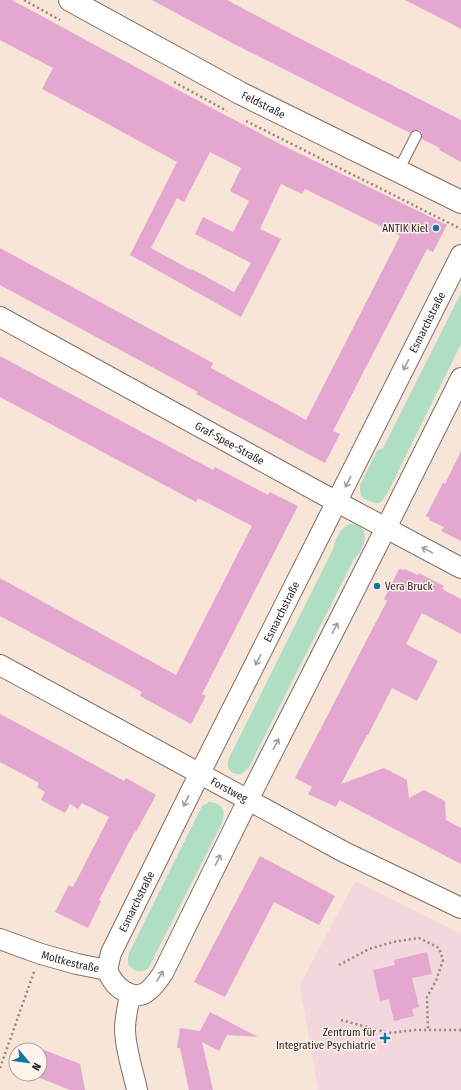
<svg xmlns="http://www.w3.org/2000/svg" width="461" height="1090" viewBox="0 0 461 1090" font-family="'Fira Sans Condensed',sans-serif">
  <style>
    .medical { fill: #f2d7dc }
    .green { fill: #aedfc4 }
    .building { fill: #e4a7d0; fill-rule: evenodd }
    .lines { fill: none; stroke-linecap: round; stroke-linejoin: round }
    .service-casing { stroke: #7f6f64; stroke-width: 12 }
    .minor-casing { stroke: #7f6f64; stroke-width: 22 }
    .tertiary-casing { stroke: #7f6f64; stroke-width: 24 }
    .path { stroke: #92867d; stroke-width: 2.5; stroke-dasharray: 2 3; stroke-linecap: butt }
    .service { stroke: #fff; stroke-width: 10 }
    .minor { stroke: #fff; stroke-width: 20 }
    .tertiary { stroke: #fff; stroke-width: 22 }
    .oneway { stroke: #a09d9b }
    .poi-dot { fill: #0b79a3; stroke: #fef4ec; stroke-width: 1.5 }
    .labels { text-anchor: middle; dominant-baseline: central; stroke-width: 3; stroke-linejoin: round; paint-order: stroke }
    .street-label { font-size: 11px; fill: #2c2621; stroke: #fef4ec }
    .poi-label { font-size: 11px; fill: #2c2621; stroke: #fef4ec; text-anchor: end }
  </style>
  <rect width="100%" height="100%" fill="#f7e5d8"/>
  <path class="medical" d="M355,881L461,934V1090H318L300,985Z"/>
  <path class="green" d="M461,293V344L388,492L382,501L379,503H375L364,499L361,495L360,490V485L377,451L383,448Z
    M350,524C373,525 365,549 354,559L248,769L241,774C230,775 225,767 229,758L333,549C335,539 340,528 350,524Z
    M209,802C224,803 226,812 221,825L149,967C143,974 133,972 128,964V958L129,953L202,806Z"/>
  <path class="building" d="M0,0H12L206,105L280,144L447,225L433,252L427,249L333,431L340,434L325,463L293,446L196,394L198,392L0,285V248L213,363L211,368L306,420L400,236L305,189L302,194L281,184L260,229L281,239L241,317L130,255L177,162L95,117L42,89L53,68L0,40ZM210,152L241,168L230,191L249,201L233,232L203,217L195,234L251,263L234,292L192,269L191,270L151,248L177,198L184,202Z
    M152,0H227L293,35L461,120V162L439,150L440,148L422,139V133L419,130H415L410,133L232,43Z
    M405,0H461V29L448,22Z
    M0,356L213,470L215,467L268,495L270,492L298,506L202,694L206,696L191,724L140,696L142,692L0,616V578L176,675L252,526L198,498L196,502L0,397Z
    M461,451V541L441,531L444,527L429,520L430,518L426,516L443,483L445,484Z
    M399,569L404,570L405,569L418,575L419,573L444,586L442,589L461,599V634L422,613L406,644L438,661L417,701L392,688L368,735H367L341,784L384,768L407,780L409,798L424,790L445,801L446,820L461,828V864L347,804L339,800L336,807L308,794L312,787L295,778L387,601L384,599Z
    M0,714L60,746L124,781L126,778L156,795L136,832L135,831L99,900L101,901L88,928L55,912L69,885L73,887L109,817L82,803L78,809L70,804L65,813L41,800L45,792L37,787L39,783L0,762Z
    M260,856L335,896L319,925L274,902L225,997L194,982Z
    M427,952L432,974L412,978L419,1007L412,1009L414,1016L394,1021L389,999L380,1001L373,970L395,965L394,960Z
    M210,1012L258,1037L227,1035L219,1051L202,1042L213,1090H189L180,1048H177L180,1028L200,1031Z
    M34,1046L80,1064L85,1090H70L30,1074H40V1050H33Z"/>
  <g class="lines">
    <defs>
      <path id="service" d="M398,171L416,136"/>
      <g id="minor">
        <path id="s1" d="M0,317L324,495L461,568"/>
        <path id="s2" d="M0,665L344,852L461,908"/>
        <path id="s3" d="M0,939L41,954L77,964L107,970"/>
        <path id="s4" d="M107,970L111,953L200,773L461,255"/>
        <path d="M107,970C111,979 115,986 124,991C142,1003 153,988 163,973L248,800L386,528L461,378"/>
        <path d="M130,995C128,1006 125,1018 125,1029C125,1048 133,1071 137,1090"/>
      </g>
      <g id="tertiary">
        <path id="s5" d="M70,0L240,93L461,202"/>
      </g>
    </defs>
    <use href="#service" class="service-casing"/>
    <use href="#minor" class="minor-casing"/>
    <use href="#tertiary" class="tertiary-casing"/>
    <path class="path" d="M24,0L60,20
      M174,82L227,111
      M246,121L461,229
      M339,965L369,949L393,942L419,938L439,948L443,960L436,981L427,997L428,1030
      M341,1020L389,1033L415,1030H461
      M0,1068L34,972"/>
    <use href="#service" class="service"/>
    <use href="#minor" class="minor"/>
    <use href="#tertiary" class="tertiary"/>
  </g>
  <defs><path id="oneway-shaft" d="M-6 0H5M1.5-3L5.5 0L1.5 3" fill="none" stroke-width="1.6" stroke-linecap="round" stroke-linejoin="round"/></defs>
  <g class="oneway">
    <use href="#oneway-shaft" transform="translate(406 365) rotate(117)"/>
    <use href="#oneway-shaft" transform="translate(348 482) rotate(117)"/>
    <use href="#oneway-shaft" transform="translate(427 550) rotate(-152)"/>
    <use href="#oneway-shaft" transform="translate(335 628) rotate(-63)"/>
    <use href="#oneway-shaft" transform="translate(258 660) rotate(117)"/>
    <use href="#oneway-shaft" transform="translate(276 744) rotate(-63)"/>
    <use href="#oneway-shaft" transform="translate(186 801) rotate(116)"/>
    <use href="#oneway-shaft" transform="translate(218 860) rotate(-64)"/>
    <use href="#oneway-shaft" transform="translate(160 976) rotate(-58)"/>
  </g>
  <g class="poi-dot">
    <circle cx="436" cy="228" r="4"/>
    <circle cx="377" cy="586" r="4"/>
    <path d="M383 1032h4v4h4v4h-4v4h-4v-4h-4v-4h4z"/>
  </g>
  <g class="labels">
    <g class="street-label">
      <text stroke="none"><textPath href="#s5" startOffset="220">Feldstraße</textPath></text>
      <text stroke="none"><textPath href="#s4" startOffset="723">Esmarchstraße</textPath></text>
      <text stroke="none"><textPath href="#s1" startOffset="262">Graf-Spee-Straße</textPath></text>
      <text stroke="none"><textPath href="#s4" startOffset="399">Esmarchstraße</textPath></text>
      <text stroke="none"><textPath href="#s2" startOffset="261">Forstweg</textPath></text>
      <text stroke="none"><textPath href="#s4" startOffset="75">Esmarchstraße</textPath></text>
      <text stroke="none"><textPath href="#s3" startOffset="74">Moltkestraße</textPath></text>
    </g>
    <g class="poi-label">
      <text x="428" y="228">ANTIK Kiel</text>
      <text x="385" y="586" text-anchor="start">Vera Bruck</text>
      <text x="376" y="1032">Zentrum für<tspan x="376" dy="13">Integrative Psychiatrie</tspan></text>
    </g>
  </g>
  <g transform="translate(28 1062) rotate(119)"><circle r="19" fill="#fef4ec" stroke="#aaa29b"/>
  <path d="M0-3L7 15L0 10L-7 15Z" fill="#0b79a3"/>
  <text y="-6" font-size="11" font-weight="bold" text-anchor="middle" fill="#2c2621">N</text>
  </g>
</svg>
